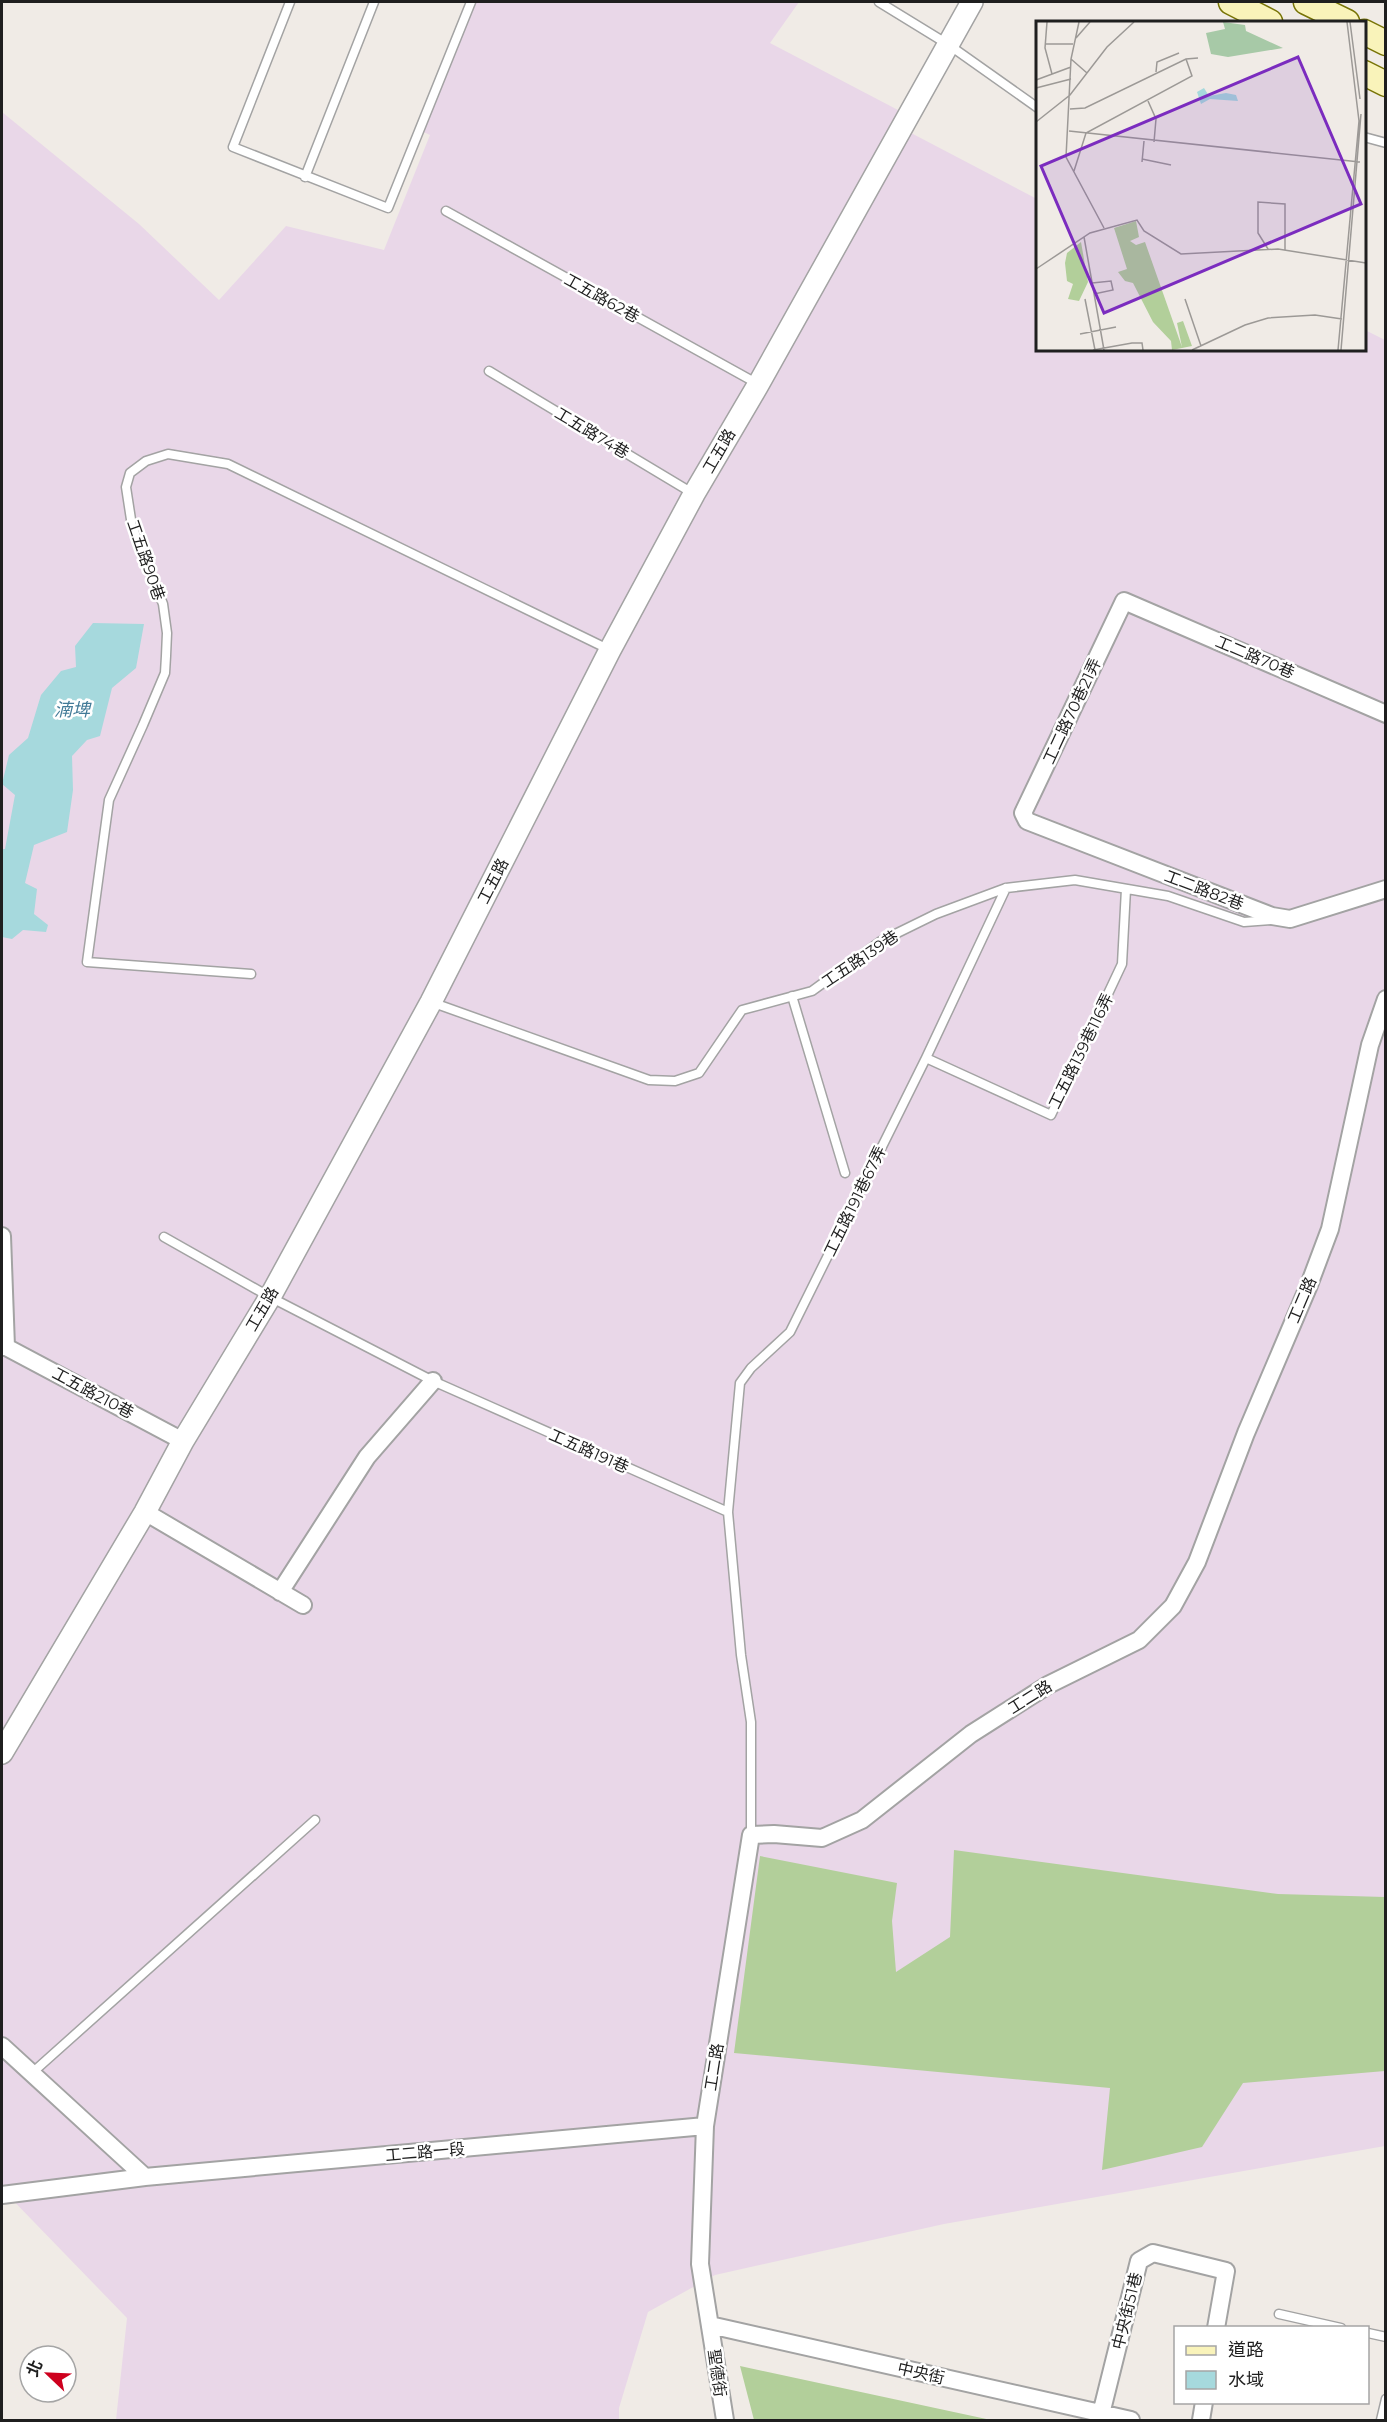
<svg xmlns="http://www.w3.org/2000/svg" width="1387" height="2422" viewBox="0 0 1387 2422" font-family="Montserrat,'Noto Sans TC',sans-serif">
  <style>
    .industrial { fill: #e9d7e8 }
    .forest { fill: #b2cf9a }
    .water { fill: #a6d9dd }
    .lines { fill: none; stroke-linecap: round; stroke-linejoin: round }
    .service-casing { stroke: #a3a3a3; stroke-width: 11 }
    .minor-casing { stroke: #a3a3a3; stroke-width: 20 }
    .tertiary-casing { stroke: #a3a3a3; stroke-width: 24 }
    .secondary-casing { stroke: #777305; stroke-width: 27 }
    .service { stroke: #fff; stroke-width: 8 }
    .minor { stroke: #fff; stroke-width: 16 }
    .tertiary { stroke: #fff; stroke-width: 21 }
    .secondary { stroke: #f9f3ba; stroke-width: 24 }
    .labels { text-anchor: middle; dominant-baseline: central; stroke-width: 5; stroke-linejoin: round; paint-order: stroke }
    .street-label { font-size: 16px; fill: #1f1f1f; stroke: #fff }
    .water-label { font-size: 18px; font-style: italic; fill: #427a97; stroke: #fff }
    .inset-road { fill: none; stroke: #9c9996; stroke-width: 1.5 }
    .view { fill: #7b2cbf; fill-opacity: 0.15; stroke: #7b2cbf; stroke-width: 3 }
    .inset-edge { fill: none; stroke: #1f1f1f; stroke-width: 3 }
  </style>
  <rect width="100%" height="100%" fill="#f0ebe6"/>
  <path class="industrial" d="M471,2H799L770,43L898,110L892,123L1037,199L1038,350H1364L1365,330L1385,340V2146L944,2224L715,2275L648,2312L619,2408V2420H116L127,2318L2,2189V112L139,224L219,300L286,226L384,250L430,135L417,129Z"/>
  <path class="forest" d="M954,1850L1278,1894L1385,1897V2071L1243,2083L1202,2147L1102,2170L1110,2088L734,2053L760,1856L897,1883L892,1921L896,1972L950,1937Z
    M740,2366L991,2420H754Z"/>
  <path class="water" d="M93,623L144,624L136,668L112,688L100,736L87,740L72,756L73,790L67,832L34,845L25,883L37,889L34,914L48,925L46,932L23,930L12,939L2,937V849H5L15,795L2,784L9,755L28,738L41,695L61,671L76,667L75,646Z"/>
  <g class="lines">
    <defs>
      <path id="service" d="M290,2L233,147L388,208L471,2
        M879,2L949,45L1038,108
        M1364,137L1386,143
        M305,177L374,2
        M446,211L758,384
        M489,371L694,494
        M251,974L87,962L109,800L143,725L165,673L166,656L167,633L163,604L132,526L126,487L130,473L146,461L168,454L228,464L610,650
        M792,996L845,1173
        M431,1002L649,1080L675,1081L699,1073L742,1010L812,991L881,941L936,914L1006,888L1075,880L1168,896L1244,922L1271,920
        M926,1058L1051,1115L1122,964L1126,889
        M164,1237L270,1297L433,1381L728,1512
        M751,1835V1722L741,1655L728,1512L740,1383L751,1368L790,1332L926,1058L1006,888
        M32,2073L315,1820
        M1279,2314L1341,2328
        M1368,2333L1386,2337
        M1381,2420L1386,2399"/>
      <path id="minor" d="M1386,714L1124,601L1023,813L1027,821L1272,916L1290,919L1386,889
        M2,1236L6,1347
        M2,1347H6L183,1441
        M145,1512L303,1605
        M280,1592L367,1457L433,1381
        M2,2046L145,2177
        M2,2195L145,2177L705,2126
        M710,2325L1131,2420
        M1101,2414L1139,2261L1153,2253L1226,2271L1216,2328
        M725,2420L700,2264L705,2126L751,1835L774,1834L822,1838L862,1820L971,1734L1048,1685L1139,1640L1173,1606L1197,1562L1246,1433L1309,1285L1330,1229L1370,1045L1386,999
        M1201,2420L1204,2402"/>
      <path id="tertiary" d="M2,1753L145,1512L183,1441L270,1297L431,1002L610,650L694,494L758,385L972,2"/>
      <path id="secondary" d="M1231,2L1270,22
        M1306,2L1347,22
        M1364,32L1386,43
        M1364,73L1386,84"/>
    </defs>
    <use href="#service" class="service-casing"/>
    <use href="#minor" class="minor-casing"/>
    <use href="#tertiary" class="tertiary-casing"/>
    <use href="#secondary" class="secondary-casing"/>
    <use href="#service" class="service"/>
    <use href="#minor" class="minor"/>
    <use href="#tertiary" class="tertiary"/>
    <use href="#secondary" class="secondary"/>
  </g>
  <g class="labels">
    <g class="street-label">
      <text transform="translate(602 298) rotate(29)">工五路62巷</text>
      <text transform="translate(592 433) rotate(31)">工五路74巷</text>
      <text transform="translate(719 451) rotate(-60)">工五路</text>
      <text transform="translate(146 560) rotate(71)">工五路90巷</text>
      <text transform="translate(1255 657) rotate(23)">工二路70巷</text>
      <text transform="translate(1072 711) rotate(-65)">工二路70巷21弄</text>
      <text transform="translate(493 881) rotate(-63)">工五路</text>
      <text transform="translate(1204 890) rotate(21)">工二路82巷</text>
      <text transform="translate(860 959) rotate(-34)">工五路139巷</text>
      <text transform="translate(1081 1051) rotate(-64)">工五路139巷116弄</text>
      <text transform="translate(855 1201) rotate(-64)">工五路191巷67弄</text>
      <text transform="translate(1302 1300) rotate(-67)">工二路</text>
      <text transform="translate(262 1309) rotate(-60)">工五路</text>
      <text transform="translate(93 1393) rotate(28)">工五路210巷</text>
      <text transform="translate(589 1451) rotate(24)">工五路191巷</text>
      <text transform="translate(1030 1697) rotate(-32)">工二路</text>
      <text transform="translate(714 2067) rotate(-81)">工二路</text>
      <text transform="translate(425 2152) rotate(-5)">工二路一段</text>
      <text transform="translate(1127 2311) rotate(-76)">中央街51巷</text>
      <text transform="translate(717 2373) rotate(82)">聖德街</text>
      <text transform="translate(921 2373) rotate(13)">中央街</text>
    </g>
    <g class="water-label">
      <text x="72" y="710">湳埤</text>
    </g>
  </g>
  <g transform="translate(1036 21)">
    <rect width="330" height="330" fill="#f0ebe6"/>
    <path d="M100,200L103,216L94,220L100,224L109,221L146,326L141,302L147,300L156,325L136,329L135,320L117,301L97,262L89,260L82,251L91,248L78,207ZM45,221L52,261L43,280L32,278L37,263L31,260L29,242L31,232Z" fill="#b2cf9a"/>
    <path d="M187,1L209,4L210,10L247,27L192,36L175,33L170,12L189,8Z" fill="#a7c9a7"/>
    <path d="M168,67L173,75L190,72L200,74L202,80L174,78L165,83L161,71Z" fill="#a6d9dd"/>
    <path class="inset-road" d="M11,1L9,27L16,53M43,1L35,38L30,136L68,207M314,1L324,78M40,17L54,1M9,23H37M35,38L51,52M120,51L121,41L143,32M0,59L35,46M0,67L35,58M112,80L120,98L118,121M34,88L49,87L150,38L162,37M0,101L34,74L71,26L98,1M33,110L324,141M106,138L135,144M106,141L108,120M38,150L50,112L156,55L150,38M48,216L68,329M232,228L222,212V181L249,183V229M0,248L54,212L101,199L108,210L145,233L242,228L330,242M56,262L75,260L77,269L58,273M49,278L59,329M149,278L165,325M44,313L80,306M57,329L96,322H106L107,329M156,329L209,304L232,297L279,294L306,298M302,329L323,100L311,1M305,329L325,93"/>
    <path class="view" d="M262,36L325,183L68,292L5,145Z"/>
    <rect width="330" height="330" class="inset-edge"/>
  </g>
  <rect width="1387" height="2422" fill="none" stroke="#1f1f1f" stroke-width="6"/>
  <rect x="1174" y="2326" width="195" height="78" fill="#ffffff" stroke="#a5a5a5" stroke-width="1.5"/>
  <rect x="1186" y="2346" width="30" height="9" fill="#f9f3ba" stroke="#a5a5a5" stroke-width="1.5"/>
  <text x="1228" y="2356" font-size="18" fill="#1f1f1f">道路</text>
  <rect x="1186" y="2371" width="30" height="18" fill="#a6d9dd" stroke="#a5a5a5" stroke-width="1.5"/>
  <text x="1228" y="2386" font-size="18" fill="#1f1f1f">水域</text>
  <g transform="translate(48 2374) rotate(293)"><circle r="28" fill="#ffffff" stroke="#a5a5a5" stroke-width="1.5"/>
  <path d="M0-4.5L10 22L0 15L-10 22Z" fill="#ce001e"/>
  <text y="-9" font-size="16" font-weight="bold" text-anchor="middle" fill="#1f1f1f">北</text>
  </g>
</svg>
